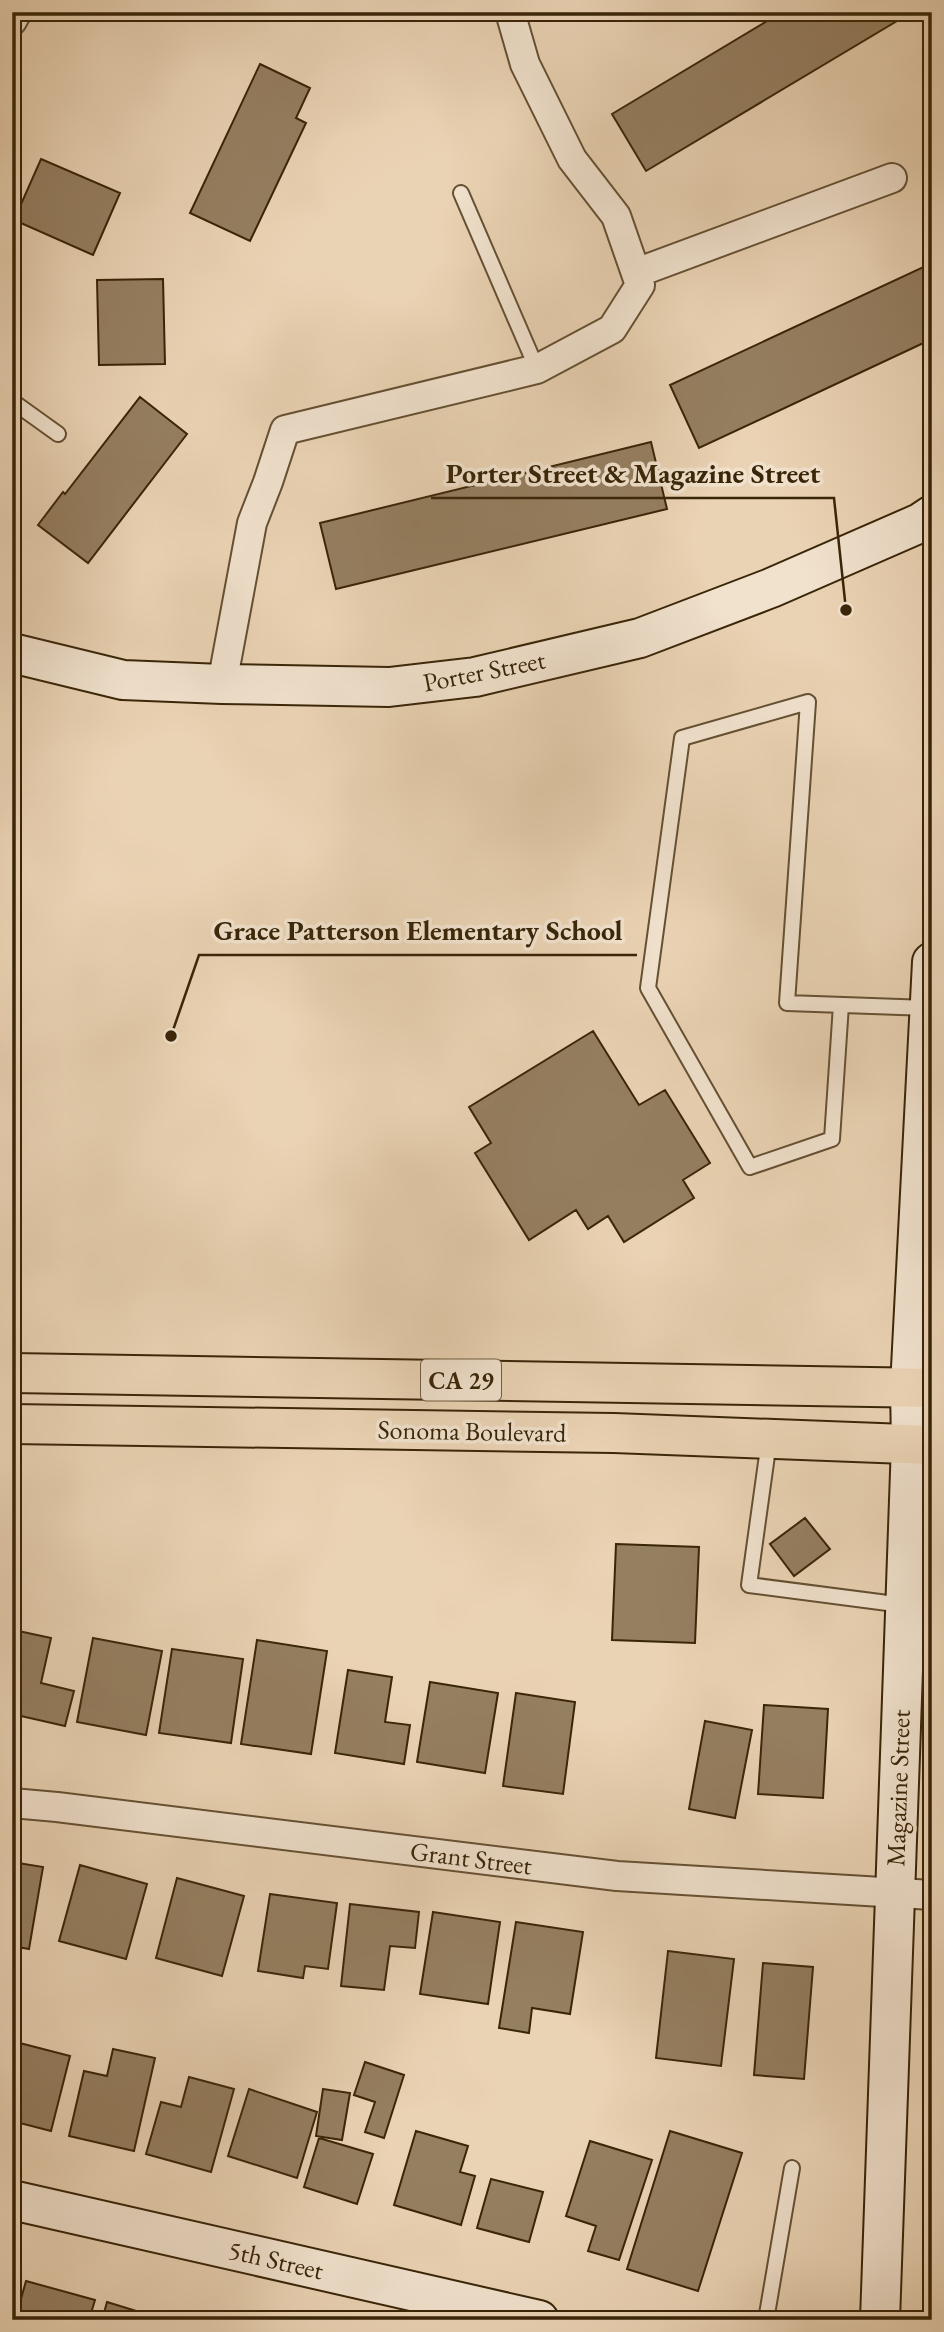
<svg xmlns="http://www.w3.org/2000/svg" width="944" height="2332" viewBox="0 0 944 2332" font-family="'EB Garamond',serif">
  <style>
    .building { fill: #957f61; stroke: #392508; stroke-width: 2 }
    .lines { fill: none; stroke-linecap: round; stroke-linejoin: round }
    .lane-casing { stroke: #655033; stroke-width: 18 }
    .street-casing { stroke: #655033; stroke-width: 32 }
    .secondary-casing { stroke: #392508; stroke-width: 42 }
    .primary-casing { stroke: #392508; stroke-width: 42 }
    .lane { stroke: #f1e2ce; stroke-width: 14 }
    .street { stroke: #f1e2ce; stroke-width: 28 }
    .secondary { stroke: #f1e2ce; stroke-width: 38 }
    .primary { stroke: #ead3b4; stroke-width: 38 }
    .labels { text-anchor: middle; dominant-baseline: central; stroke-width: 7; stroke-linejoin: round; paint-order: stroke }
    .shield { fill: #f1e2ce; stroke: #705e43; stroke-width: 2 }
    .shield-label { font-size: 24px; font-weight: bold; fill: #392508 }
    .street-label { font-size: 26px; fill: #392508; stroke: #f1e2ce }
    .leader { fill: none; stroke: #392508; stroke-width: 2.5 }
    .callout-dot { fill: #392508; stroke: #f1e2ce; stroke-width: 2.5 }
    .callout-label { font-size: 28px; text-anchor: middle; font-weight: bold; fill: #392508; stroke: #f1e2ce; stroke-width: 7; stroke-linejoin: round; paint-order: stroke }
  </style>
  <rect width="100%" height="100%" fill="#ead3b4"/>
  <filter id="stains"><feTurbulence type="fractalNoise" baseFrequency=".00286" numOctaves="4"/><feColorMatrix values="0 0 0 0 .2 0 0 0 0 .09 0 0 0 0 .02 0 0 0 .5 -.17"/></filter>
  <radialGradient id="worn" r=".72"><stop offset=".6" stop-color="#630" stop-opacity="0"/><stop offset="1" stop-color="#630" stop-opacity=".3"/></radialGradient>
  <path class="building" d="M782,12H912L646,171L612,114Z
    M260,64L310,88L296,118L306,123L250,241L190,213Z
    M41,159L120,193L93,255L14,220Z
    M932,263V339L699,448L670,385Z
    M163,279L165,364L99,365L97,280Z
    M140,397L187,434L88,563L38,525L63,492L65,494Z
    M651,442L667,509L336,589L320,523Z
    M593,1031L639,1105L665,1090L710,1163L683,1180L694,1198L624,1242L608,1216L588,1229L576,1210L529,1240L475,1153L491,1143L469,1107Z
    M805,1518L830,1549L794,1576L770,1544Z
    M616,1544L699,1547L695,1643L612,1640Z
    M14,1630L51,1638L41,1683L74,1691L65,1726L12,1714Z
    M93,1638L162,1651L146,1735L77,1722Z
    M257,1640L327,1651L311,1754L241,1744Z
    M172,1649L243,1659L231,1743L159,1733Z
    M348,1670L392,1677L385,1722L410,1725L404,1764L335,1753Z
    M430,1682L498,1693L485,1773L417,1762Z
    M516,1693L575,1702L563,1794L503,1786Z
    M764,1705L828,1709L823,1798L758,1794Z
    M705,1721L752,1730L735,1818L689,1809Z
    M12,1862L43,1867L29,1949L12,1946Z
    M80,1865L147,1884L126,1959L59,1941Z
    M177,1878L244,1896L222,1976L156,1958Z
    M270,1894L337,1903L328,1969L305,1966L303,1978L258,1971Z
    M350,1904L419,1912L415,1948L390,1946L384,1990L341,1986Z
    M433,1912L500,1922L488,2004L420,1994Z
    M516,1922L583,1932L570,2014L532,2008L529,2033L499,2028Z
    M668,1951L734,1959L721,2066L656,2058Z
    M763,1963L813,1967L804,2079L754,2075Z
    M12,2041L70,2056L51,2131L12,2121Z
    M113,2049L155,2058L134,2151L69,2136L84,2071L107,2076Z
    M365,2062L404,2075L384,2138L365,2132L375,2102L354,2095Z
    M189,2077L234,2089L211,2172L146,2154L161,2102L181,2107Z
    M249,2089L317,2112L297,2178L228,2156Z
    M323,2089L350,2093L342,2140L316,2136Z
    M416,2131L468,2146L460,2172L475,2176L461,2225L394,2205Z
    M670,2131L742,2153L698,2291L627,2269Z
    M319,2138L373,2154L357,2204L304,2187Z
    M590,2141L652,2160L619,2260L588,2251L596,2226L566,2216Z
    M491,2179L543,2192L529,2242L477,2228Z
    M26,2281L95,2300L89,2320H15Z
    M107,2302L146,2314L145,2320H102Z"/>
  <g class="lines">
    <defs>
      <path id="lane" d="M461,193L537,369
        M12,401L58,434
        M841,1005L832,1139L750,1167L648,988L682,738L808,702L787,1003L928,1008
        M769,1441L749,1585L903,1605
        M913,1654L932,1632
        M766,2320L792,2168"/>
      <path id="street" d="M12,21L17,12
        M636,273L892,178
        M222,684L252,523L268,482L285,430L537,369L612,329L640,285L616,216L572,159L525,64L510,12
        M12,1803L57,1807L617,1876L932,1895"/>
      <path id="secondary" d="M12,653L123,680L222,684L389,687L475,677L640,638L771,588L920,523L932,515
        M12,2200L539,2320
        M880,2320L911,1444L910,1387L932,962"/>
      <path id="primary" d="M12,1373L932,1388
        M12,1424L614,1433L932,1445"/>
    </defs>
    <use href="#lane" class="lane-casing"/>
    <use href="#street" class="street-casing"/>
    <use href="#secondary" class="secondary-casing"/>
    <use href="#primary" class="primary-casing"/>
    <use href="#lane" class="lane"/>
    <use href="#street" class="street"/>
    <use href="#secondary" class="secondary"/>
    <use href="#primary" class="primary"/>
  </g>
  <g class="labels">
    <rect class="shield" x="421" y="1359.5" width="80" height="41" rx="5"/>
    <g class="shield-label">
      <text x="461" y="1380">CA 29</text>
    </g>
    <g class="street-label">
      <text transform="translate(484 671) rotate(-11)">Porter Street</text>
      <text transform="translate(472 1431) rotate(1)">Sonoma Boulevard</text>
      <text transform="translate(898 1788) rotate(-88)">Magazine Street</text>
      <text transform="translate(471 1858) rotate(7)">Grant Street</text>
      <text transform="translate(276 2260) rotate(13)">5th Street</text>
    </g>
  </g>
  <path class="leader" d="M846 610L834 498H431M171 1036L199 955H637"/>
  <g class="callout-dot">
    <circle cx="846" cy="610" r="7"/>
    <circle cx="171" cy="1036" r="7"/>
  </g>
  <g class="callout-label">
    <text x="633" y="483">Porter Street &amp; Magazine Street</text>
    <text x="418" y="940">Grace Patterson Elementary School</text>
  </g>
  <rect width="944" height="2332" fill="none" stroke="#ead3b4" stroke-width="42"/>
  <rect x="14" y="14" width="916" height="2304" fill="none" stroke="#392508" stroke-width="3.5"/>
  <rect x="21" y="21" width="902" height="2290" fill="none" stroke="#392508" stroke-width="2"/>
  <rect width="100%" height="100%" filter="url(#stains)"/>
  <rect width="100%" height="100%" fill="url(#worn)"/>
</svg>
